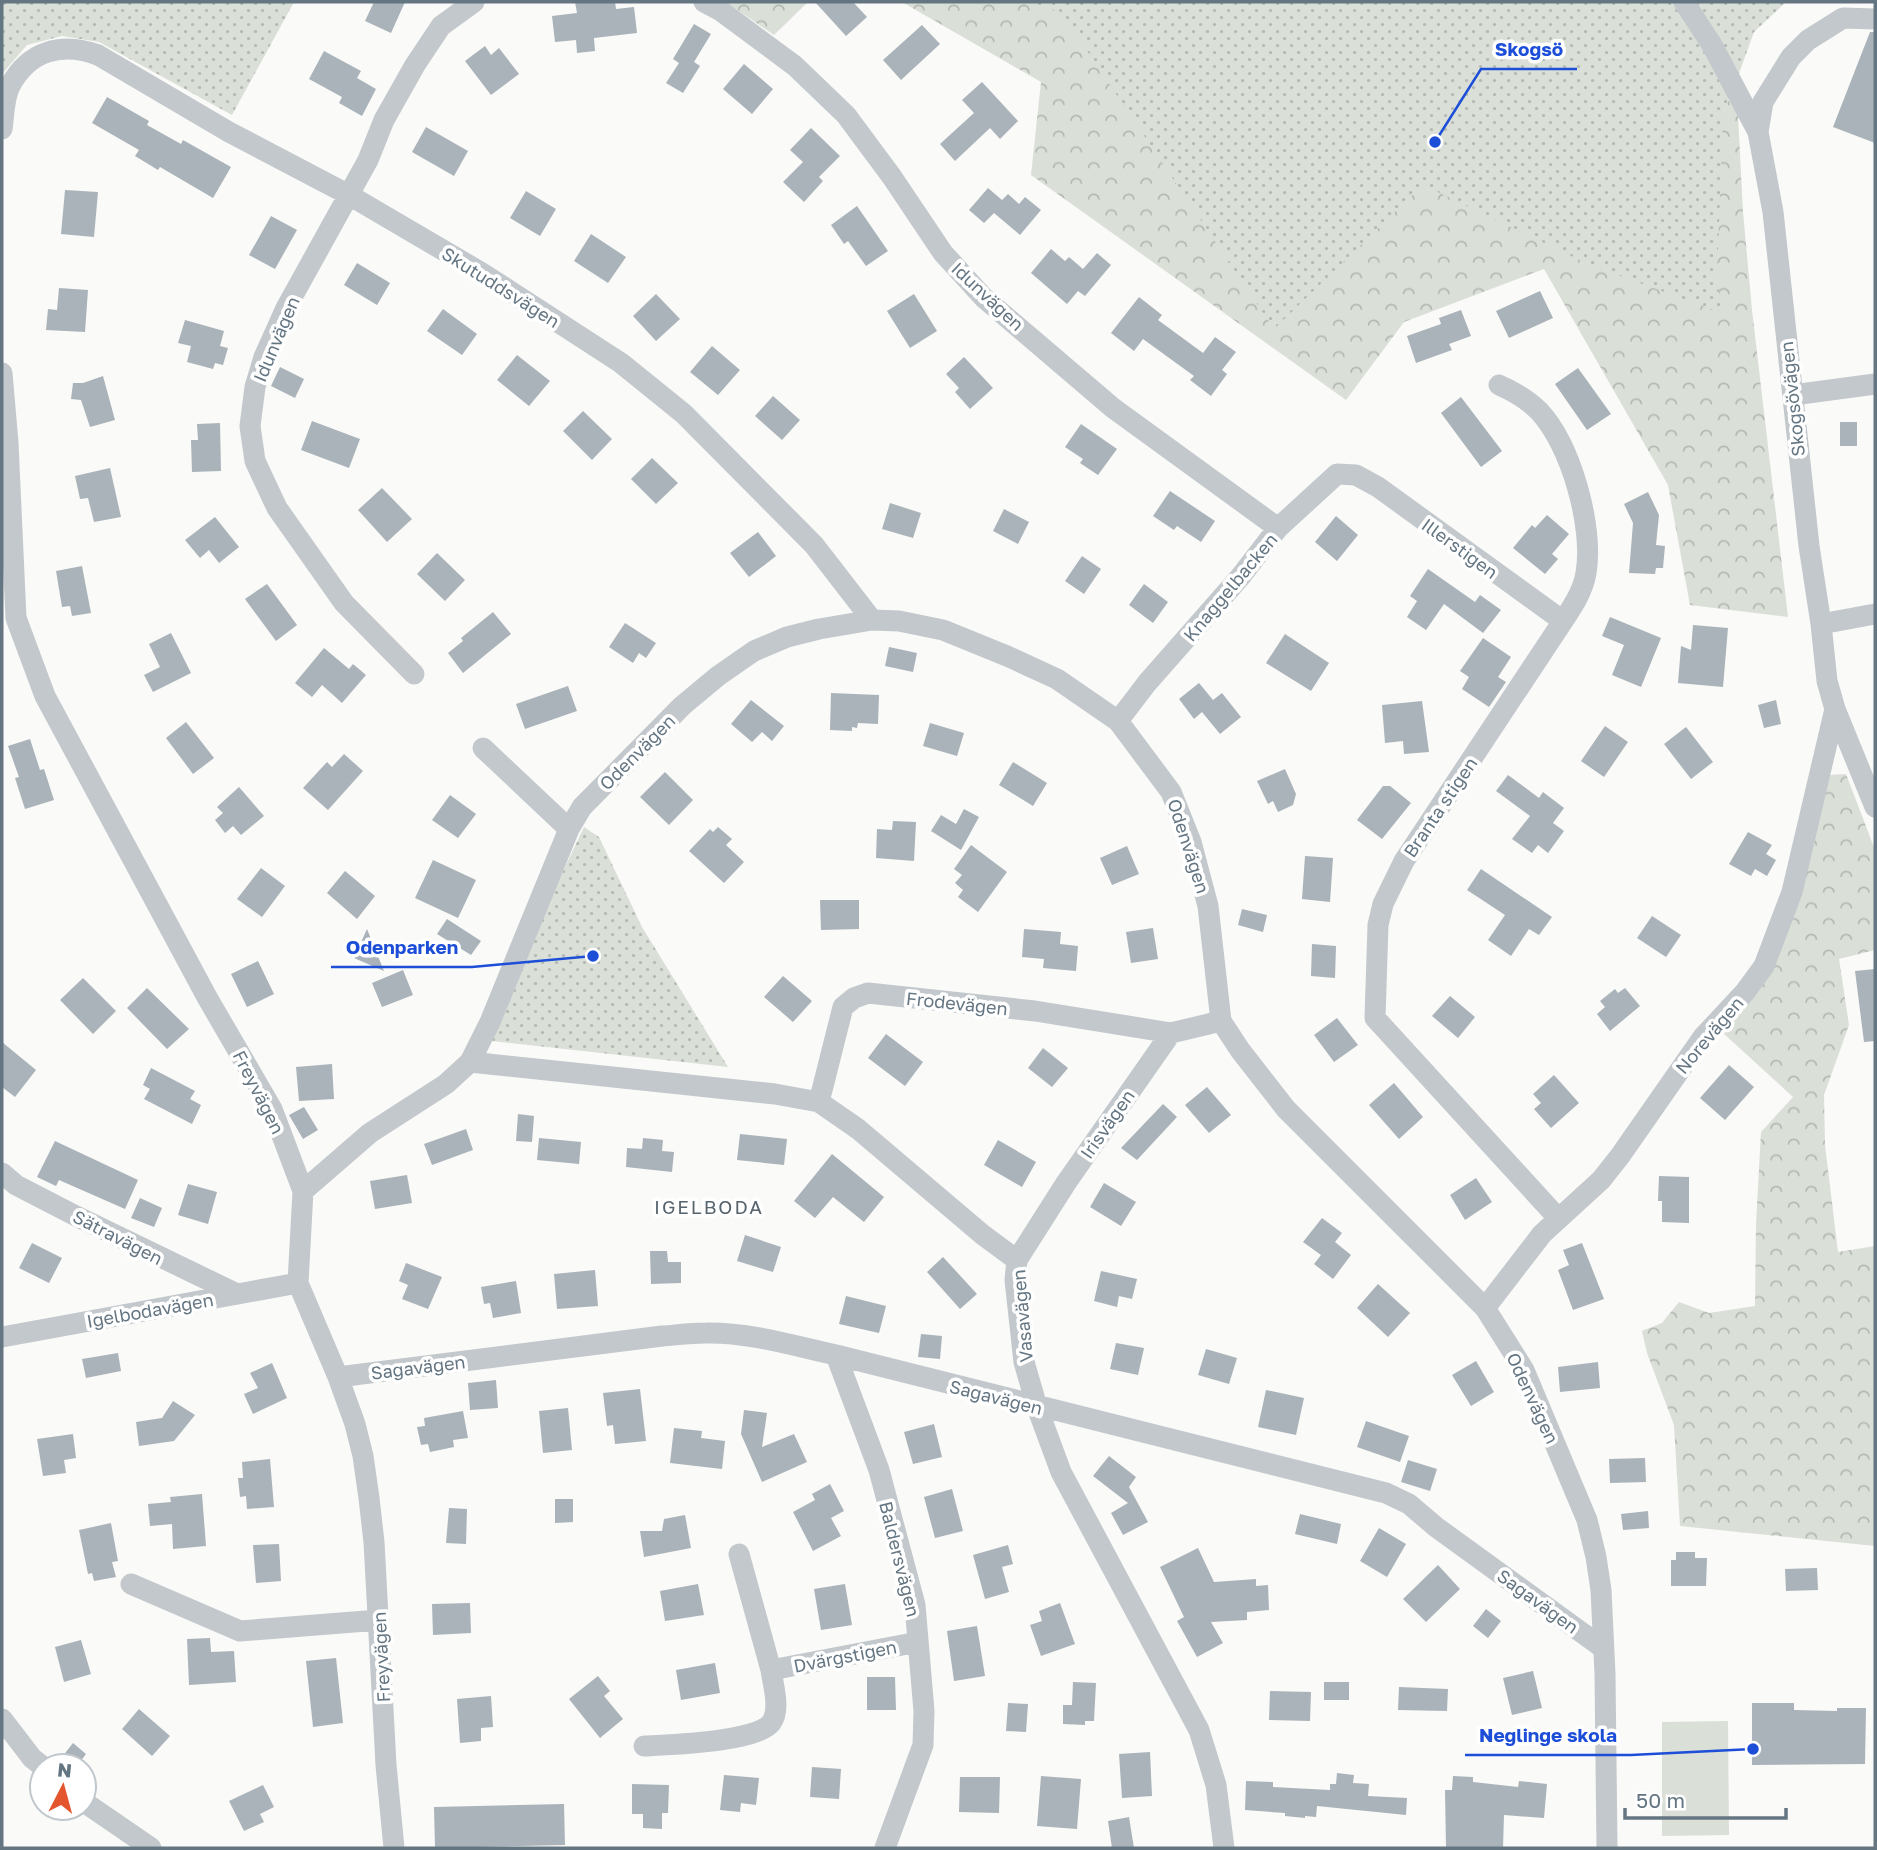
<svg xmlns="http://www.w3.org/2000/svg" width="1877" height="1850" viewBox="0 0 1877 1850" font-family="'Golos Text',sans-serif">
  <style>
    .forest { fill: url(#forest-crowns) }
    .park { fill: url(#park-dots) }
    .pitch { fill: #dadfd7 }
    .building { fill: #aab3b9 }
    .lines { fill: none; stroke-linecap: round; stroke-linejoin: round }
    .minor { stroke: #c3c8cc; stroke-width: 21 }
    .labels { text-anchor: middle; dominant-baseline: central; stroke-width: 7; stroke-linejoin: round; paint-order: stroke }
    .street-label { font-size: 18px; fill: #657683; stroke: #fff }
    .neighbourhood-label { font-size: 19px; letter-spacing: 2px; fill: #57646e; stroke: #fff }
    .leader { fill: none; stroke: #1d4ed8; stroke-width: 2.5 }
    .callout-dot { fill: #1d4ed8; stroke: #fff; stroke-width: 2.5 }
    .callout-label { font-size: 19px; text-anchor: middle; font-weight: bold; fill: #1d4ed8; stroke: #fff; stroke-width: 7; stroke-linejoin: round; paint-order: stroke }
  </style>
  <defs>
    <pattern id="forest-crowns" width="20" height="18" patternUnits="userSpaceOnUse" patternTransform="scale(1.75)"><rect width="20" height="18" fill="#dadfd7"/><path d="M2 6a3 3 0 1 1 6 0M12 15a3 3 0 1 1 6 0" fill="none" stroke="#b4b9b4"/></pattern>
    <pattern id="park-dots" width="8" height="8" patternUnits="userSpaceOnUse" patternTransform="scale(1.75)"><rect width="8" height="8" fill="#dadfd7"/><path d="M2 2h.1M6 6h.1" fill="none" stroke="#b4b9b4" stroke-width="1.8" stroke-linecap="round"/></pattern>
  </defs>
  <rect width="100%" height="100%" fill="#fafaf8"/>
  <path class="forest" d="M726,2H808L774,35Z
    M902,2H1189L1723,112L1733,90L1738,115L1743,212L1752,310L1788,617L1690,605L1668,485L1544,269L1404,322L1346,400L1031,175L1041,82Z
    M1846,774L1875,850V950L1839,959L1849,1025L1824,1095L1825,1145L1838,1252L1875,1246V1546L1680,1526L1674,1425L1647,1353L1642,1331L1662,1323L1679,1302L1709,1313L1755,1306L1756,1224L1761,1132L1793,1097L1723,1033L1762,983L1828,775Z"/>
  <path class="park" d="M2,2H294L232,115L99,42L62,36L27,45L2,74Z
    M1030,2H1786L1754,32L1733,90L1723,112L1717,281L1722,313L1588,264L1423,185L1274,329L1061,12Z
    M584,827L599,837L642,927L728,1067L492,1041L538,924Z"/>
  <path class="pitch" d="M1728,1721L1729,1835L1662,1836V1722Z"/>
  <path class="building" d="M374,2H405L391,33L365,21Z
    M575,2H615L616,9L634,7L637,33L594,38L595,51L577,53L576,40L555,42L552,16L577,13Z
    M815,2H853L867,17L846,36Z
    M694,24L711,34L694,62L700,66L683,93L666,83L679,63L673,59Z
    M922,25L940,44L901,80L883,60Z
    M1870,32H1875V143L1833,127Z
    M485,46L491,55L499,48L519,74L491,95L465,61Z
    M324,51L361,71L357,78L376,89L362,116L339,103L342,97L309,79Z
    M744,64L773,89L752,114L723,89Z
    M982,82L1018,121L1000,139L990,128L955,161L940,144L974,113L962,100Z
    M107,97L149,121L147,125L181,144L183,140L231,167L213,198L160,167L158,170L135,156L139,150L92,123Z
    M426,127L468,151L454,176L412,152Z
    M811,128L840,156L819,177L823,181L804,202L783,182L803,162L790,150Z
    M988,188L1002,200L1008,194L1019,204L1025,197L1041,210L1020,235L994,213L984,223L969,210Z
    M65,190L98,192L94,237L61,234Z
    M526,191L556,209L540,236L510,218Z
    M857,206L888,251L866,266L848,241L844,244L831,225Z
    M271,216L297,230L275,269L249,255Z
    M591,234L626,257L608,283L574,261Z
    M1051,249L1065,261L1069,257L1083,269L1097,253L1111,265L1085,296L1078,291L1067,304L1031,273Z
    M357,263L390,283L377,305L344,285Z
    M59,288L88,290L85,332L46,330L48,309L57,310Z
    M1540,291L1553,318L1509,338L1496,311Z
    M656,294L680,319L656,341L633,316Z
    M914,294L937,331L910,348L887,311Z
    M1139,297L1162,315L1158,320L1203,353L1215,337L1236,352L1222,370L1227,374L1211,396L1190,380L1194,376L1143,339L1134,351L1111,333Z
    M443,309L477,334L462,355L427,331Z
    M1461,310L1471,336L1449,344L1452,350L1416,363L1407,336L1441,324L1439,318Z
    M185,320L224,331L220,346L228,348L223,365L215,363L213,369L187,362L191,346L178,343Z
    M712,346L740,370L718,395L690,372Z
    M517,355L550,381L529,406L497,380Z
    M964,357L993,388L970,409L955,392L959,388L946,374Z
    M280,367L304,379L295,398L271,386Z
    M1578,368L1611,414L1587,430L1555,384Z
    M103,376L115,420L90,427L81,400L71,399L73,383H83Z
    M773,396L800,420L782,440L755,416Z
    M1461,397L1502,451L1481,467L1441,413Z
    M583,411L612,439L592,460L563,431Z
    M312,421L360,439L349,468L301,450Z
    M1840,422H1857V446H1840Z
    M220,423L221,471L192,472L191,440H198L197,424Z
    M1081,424L1117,449L1098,475L1080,463L1083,459L1065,447Z
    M652,458L678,483L656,504L631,479Z
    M110,468L121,517L94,522L88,498L80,499L75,476Z
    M382,488L412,519L387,542L358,510Z
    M1170,491L1215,521L1201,542L1177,526L1174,530L1153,516Z
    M1648,492L1659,515L1656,545L1665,546L1663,568H1656L1655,574L1629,573L1633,523L1624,504Z
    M890,503L921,513L913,538L882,529Z
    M1004,509L1029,522L1018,544L993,531Z
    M1547,515L1569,534L1552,554L1558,559L1545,574L1513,548L1532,525L1535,528Z
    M1336,516L1358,535L1337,561L1315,542Z
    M215,517L239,547L219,563L209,550L200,558L185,540Z
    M758,532L776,556L749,577L730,553Z
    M437,553L465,580L445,601L417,574Z
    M1082,556L1101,569L1084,594L1065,581Z
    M82,566L91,613L72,616L70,606L62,607L56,571Z
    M1428,569L1475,602L1480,595L1501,610L1483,633L1444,604L1426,630L1407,617L1417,601L1410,596Z
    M267,584L297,625L276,641L245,599Z
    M1144,584L1168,602L1153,623L1129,605Z
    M493,612L511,634L463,673L448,653L463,641L461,638Z
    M1610,617L1661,638L1641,687L1612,675L1624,645L1602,636Z
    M625,623L656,643L646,658L639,653L633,663L609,647Z
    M1693,625L1728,628L1723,687L1678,683L1681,646L1691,650Z
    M171,633L191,673L153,692L144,675L160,667L149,644Z
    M1285,634L1329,663L1311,691L1266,663Z
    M1483,638L1511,657L1498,677L1506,682L1489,707L1462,689L1469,677L1460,671Z
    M889,647L917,653L913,672L885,666Z
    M324,648L349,669L353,664L366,675L342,703L322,685L312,697L295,683Z
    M1199,683L1213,700L1222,693L1241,717L1220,734L1202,712L1194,719L1179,699Z
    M568,686L577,711L525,729L516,704Z
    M831,693L879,695L878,724L858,723L857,728L852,727V731L830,730Z
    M751,700L784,726L772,741L762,732L752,742L731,724Z
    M1776,700L1781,724L1764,728L1758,705Z
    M1422,701L1429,752L1404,754L1403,741L1385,743L1382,705Z
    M186,722L214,758L193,774L166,738Z
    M930,723L964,733L957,756L923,746Z
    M1605,726L1628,742L1604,777L1581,761Z
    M1686,727L1713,762L1691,779L1664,744Z
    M30,739L40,770L44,769L54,800L25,809L15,778L19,777L8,746Z
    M344,754L363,771L328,810L303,788L327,762L332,767Z
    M1013,762L1047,783L1033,806L999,785Z
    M1285,769L1296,794L1293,805L1278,812L1273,801L1268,804L1257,781Z
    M665,772L693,800L669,825L640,797Z
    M1508,775L1539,798L1543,792L1564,808L1553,823L1564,831L1548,853L1538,845L1532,853L1512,839L1530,816L1496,791Z
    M1383,786H1390L1411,803L1382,839L1357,820Z
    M239,787L264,816L241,835L233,826L225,833L215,820L223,813L217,807Z
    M450,795L476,814L458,838L432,820Z
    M964,809L979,817L961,850L931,831L941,815L956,824Z
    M893,821L916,822L914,861L876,858L877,829L892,830Z
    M718,827L732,839L726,845L744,862L724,883L689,851L710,829L713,832Z
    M1748,832L1772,845L1766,854L1776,860L1767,876L1755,869L1751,876L1729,864Z
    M971,845L1007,872L978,912L958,897L963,890L955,883L962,875L954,869Z
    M1127,846L1139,874L1112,885L1100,858Z
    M1305,856L1333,858L1330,902L1302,899Z
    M433,860L476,880L458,918L415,898Z
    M261,868L285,886L262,917L237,899Z
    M1481,869L1552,917L1539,935L1529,929L1511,956L1488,940L1505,915L1467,890Z
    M345,871L375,896L357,919L327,893Z
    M820,900H859V929L821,930Z
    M1242,909L1267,915L1263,932L1238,925Z
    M1652,916L1681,935L1666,957L1637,938Z
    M447,919L481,941L471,955L437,934Z
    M1153,928L1158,959L1131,963L1126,932Z
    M367,929L384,971L354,958Z
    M1024,929L1061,932L1060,944L1078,946L1076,971L1043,968L1044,959L1022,957Z
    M1312,944L1336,946L1335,978L1311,976Z
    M258,961L274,994L247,1007L231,974Z
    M1875,969V1041L1864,1042L1855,971Z
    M403,970L413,995L382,1007L372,983Z
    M783,976L812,1001L793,1022L764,997Z
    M83,978L116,1011L93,1034L60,1000Z
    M147,988L189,1029L167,1049L127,1008Z
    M1625,988L1640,1006L1610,1031L1597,1014L1605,1007L1600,1001L1615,989L1618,993Z
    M1450,996L1475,1017L1458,1038L1432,1016Z
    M1337,1018L1358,1045L1334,1062L1314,1035Z
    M886,1034L923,1062L905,1086L868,1058Z
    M2,1042L36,1070L15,1097L2,1087Z
    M1043,1048L1068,1068L1052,1087L1028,1068Z
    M332,1064L334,1099L299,1101L296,1067Z
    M1729,1065L1754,1087L1725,1120L1700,1098Z
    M151,1068L195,1091L190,1099L201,1105L192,1124L144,1099L150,1089L143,1085Z
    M1554,1075L1579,1103L1551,1128L1534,1109L1541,1103L1533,1094Z
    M1394,1083L1423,1117L1399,1139L1369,1105Z
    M1207,1087L1231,1115L1209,1133L1185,1105Z
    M1163,1104L1177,1117L1137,1160L1121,1148Z
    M304,1107L318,1130L303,1139L289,1115Z
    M518,1114L534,1116L532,1142L516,1141Z
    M466,1129L473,1150L432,1165L424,1144Z
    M740,1134L787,1139L784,1165L737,1160Z
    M539,1138L581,1142L579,1164L537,1160Z
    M643,1138L663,1140L662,1151L674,1152L672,1172L626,1167L627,1148L642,1149Z
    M998,1140L1036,1162L1022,1187L984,1165Z
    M55,1141L138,1180L125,1209L59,1180L56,1186L37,1177Z
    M832,1154L884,1197L864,1222L833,1197L815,1218L794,1201Z
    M407,1175L412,1203L375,1209L370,1181Z
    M1659,1176L1689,1177V1223L1662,1222V1201H1658Z
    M1476,1178L1492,1202L1465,1220L1450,1195Z
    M1104,1183L1136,1202L1121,1226L1090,1207Z
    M188,1184L217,1192L208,1224L178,1215Z
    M140,1198L162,1208L154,1227L131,1218Z
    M1322,1218L1342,1233L1335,1242L1351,1255L1333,1279L1314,1264L1321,1255L1303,1242Z
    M745,1235L781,1247L773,1272L737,1261Z
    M32,1243L62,1258L49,1283L19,1268Z
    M1582,1243L1604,1299L1573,1310L1558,1270L1569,1265L1563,1250Z
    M650,1251H667L668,1262H681V1283L651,1284Z
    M943,1257L977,1294L960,1309L927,1272Z
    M406,1263L442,1277L428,1309L402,1299L408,1285L399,1281Z
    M595,1270L598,1306L557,1309L554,1274Z
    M1101,1271L1137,1279L1132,1299L1119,1296L1117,1307L1094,1301Z
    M516,1281L521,1313L493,1318L490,1303L484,1304L481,1287Z
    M1378,1284L1410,1313L1388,1337L1357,1308Z
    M846,1296L886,1306L879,1333L839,1324Z
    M921,1334L942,1336L940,1359L918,1357Z
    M1116,1343L1144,1348L1138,1375L1110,1369Z
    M1206,1349L1237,1358L1229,1384L1198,1375Z
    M118,1353L121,1371L86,1378L82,1359Z
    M1476,1361L1494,1392L1471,1406L1452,1375Z
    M1598,1362L1600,1388L1560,1392L1558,1367Z
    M272,1363L287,1398L253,1414L244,1394L258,1388L250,1373Z
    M496,1380L498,1408L470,1410L468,1383Z
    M640,1389L646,1441L615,1444L613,1425L607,1426L603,1393Z
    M1266,1390L1304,1398L1296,1435L1258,1427Z
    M173,1401L195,1415L174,1441L139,1446L136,1422L162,1418Z
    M568,1408L572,1450L543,1453L539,1411Z
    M744,1410L767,1413L762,1447L794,1434L807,1462L762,1482L741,1434Z
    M463,1411L468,1438L453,1440L454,1447L430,1452L428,1444L421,1445L417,1427L425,1426L424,1418Z
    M1366,1421L1409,1436L1400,1462L1357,1447Z
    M934,1424L942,1457L913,1464L904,1432Z
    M674,1428L702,1431L701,1438L725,1441L722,1469L670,1463Z
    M73,1434L76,1458L64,1460L66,1473L43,1476L37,1439Z
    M1109,1456L1136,1477L1129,1487L1148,1522L1123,1535L1111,1513L1128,1503L1093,1476Z
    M1645,1458L1646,1482L1610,1483L1609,1459Z
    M270,1459L274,1507L247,1509L246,1496L240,1497L238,1478H243L242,1462Z
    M1408,1460L1437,1469L1430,1491L1401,1482Z
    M830,1484L844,1511L831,1518L841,1536L813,1551L793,1512L815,1500L812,1494Z
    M952,1489L963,1531L935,1538L924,1497Z
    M202,1494L206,1546L173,1549L172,1524L150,1526L148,1504L171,1502L170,1497Z
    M555,1499H573V1522L555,1523Z
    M449,1508L467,1509L466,1544L446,1543Z
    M1648,1511L1649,1528L1623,1530L1621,1514Z
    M1300,1514L1341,1524L1337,1544L1295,1534Z
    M685,1515L691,1548L644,1557L640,1531H662L664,1519Z
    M111,1523L118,1561L112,1562L116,1577L94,1581L92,1573L88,1574L79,1530Z
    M1379,1528L1406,1544L1387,1577L1360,1561Z
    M279,1544L281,1581L256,1583L253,1545Z
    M1008,1545L1013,1564L1002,1567L1009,1592L985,1599L973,1555Z
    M1198,1548L1214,1582L1256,1579V1586L1268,1585L1269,1610L1247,1612V1620L1211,1622L1223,1643L1197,1657L1177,1621L1184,1617L1160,1567Z
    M1676,1552H1695V1558H1707L1706,1586H1671V1560H1676Z
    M1438,1565L1460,1589L1426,1622L1403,1599Z
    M1817,1568L1818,1590L1786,1591L1785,1569Z
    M698,1584L704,1615L665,1621L660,1591Z
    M845,1584L852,1625L821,1630L814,1589Z
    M470,1603L471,1633L433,1635L432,1604Z
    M1060,1603L1075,1644L1041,1656L1030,1625L1042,1621L1039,1611Z
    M1486,1609L1501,1621L1488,1638L1473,1626Z
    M977,1626L985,1676L954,1681L947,1631Z
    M210,1638L211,1652L234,1651L236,1682L189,1685L187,1639Z
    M81,1640L91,1674L64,1682L55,1647Z
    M336,1658L343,1723L313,1727L306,1661Z
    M715,1663L720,1693L681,1700L676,1670Z
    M1533,1671L1542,1708L1512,1715L1503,1678Z
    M598,1676L610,1691L604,1696L623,1719L600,1738L569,1699Z
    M867,1677H895L896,1710H867Z
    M1073,1682L1096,1683L1094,1721H1085V1725L1063,1724V1705H1072Z
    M1324,1682H1349V1700H1324Z
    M1399,1687L1448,1689L1447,1711L1398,1710Z
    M1270,1691L1311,1692L1310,1721L1269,1720Z
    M491,1696L493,1727L481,1728V1741L460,1743L457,1699Z
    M1008,1703L1028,1704L1026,1732L1006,1731Z
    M1752,1703H1794V1710L1837,1711V1708H1866L1865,1764L1752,1765Z
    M139,1709L170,1736L152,1756L122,1729Z
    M73,1743L86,1754L77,1766H55Z
    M1150,1752L1152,1796L1122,1798L1119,1754Z
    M812,1767L841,1769L839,1799L810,1797Z
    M1337,1773L1354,1775L1353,1783L1369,1784L1368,1796L1407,1798L1406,1815L1317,1806L1316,1817L1305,1816V1818L1285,1816V1813L1245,1810L1246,1781L1273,1782V1787L1330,1790V1784H1336Z
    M724,1775L759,1778L756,1805L741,1803L740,1812L720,1810Z
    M1041,1776L1081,1779L1077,1829L1037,1826Z
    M1453,1776L1473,1777V1782L1518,1787L1519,1781L1547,1784L1544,1818L1504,1815L1503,1848H1446L1445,1790H1452Z
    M960,1777H1000L999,1813L959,1812Z
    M632,1784L669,1785L668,1813H662V1829L643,1828V1814H632Z
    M263,1785L274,1807L260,1814L264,1822L244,1831L229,1801Z
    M564,1804L565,1845L435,1848L434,1807Z
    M1129,1817L1134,1848H1112L1108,1821Z"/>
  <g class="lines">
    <path class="minor" d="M704,2L721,11L795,66L846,115L892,177L943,253L984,298L1113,408L1278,528
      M1684,2L1712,45L1758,132L1773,212L1809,546L1821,624L1827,681L1835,709L1875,807
      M2,129C4,116 4,97 10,86C29,50 62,42 98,55L229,132L349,195L482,273L621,363L684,414L814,545L872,620
      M1758,132L1763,102L1791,57L1808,40L1843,18L1875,19
      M2,373L8,443L16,618L45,696L208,999L272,1109L303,1191L298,1283L338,1377L355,1424L363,1456L369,1498L374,1542L386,1765L394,1848
      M1499,385C1515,392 1527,399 1539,411C1571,445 1594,527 1586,573C1583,591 1573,606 1563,621L1404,861L1383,904L1378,925L1375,1018L1558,1218
      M1793,395L1875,384
      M1821,624L1875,614
      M414,674L344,603L277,508L255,461L250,426L255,387L264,357L286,308L368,160L384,120L415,65L441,26L474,2
      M1118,721L1147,683L1241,576L1278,528L1337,474L1356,475L1378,487L1563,621
      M483,748L569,829
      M470,1062L775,1094L819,1102L858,1129L983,1235L1017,1260L1015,1280L1024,1362L1037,1407L1061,1472L1199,1730L1216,1785L1224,1848
      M819,1102L843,1007L854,998L868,993L1035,1011L1171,1033
      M2,1173L16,1185L76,1216L237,1294
      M303,1191L370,1133L446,1084L470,1062L490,1022L569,829L582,807L682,706L718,676L754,651L787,637L819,629L872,620L899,621L943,630L1007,656L1057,679L1118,721L1171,792L1191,842L1208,906L1221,1021L1240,1050L1286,1109L1485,1308L1524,1370L1587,1520L1596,1557L1601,1590L1605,1674L1607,1848
      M1017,1260L1066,1183L1171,1033L1221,1021
      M1485,1308L1542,1234L1601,1180L1620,1156L1703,1037L1745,992L1764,966L1792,892L1835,709
      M2,1337L298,1283
      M836,1355L879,1470L915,1605L924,1711L923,1745L885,1848
      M338,1377L662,1336C676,1335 691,1333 706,1333C749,1332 794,1346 836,1355L1386,1493L1409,1504L1436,1527L1603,1648
      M739,1554L771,1670L918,1642
      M131,1584L240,1631L379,1620
      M2,1719L32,1758L42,1766
      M644,1746C668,1745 757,1742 771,1723C781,1710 773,1685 771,1670
      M84,1802L151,1848"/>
  </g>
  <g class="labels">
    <g class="street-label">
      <text transform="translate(501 287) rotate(32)">Skutuddsvägen</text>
      <text transform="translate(988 296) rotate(43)">Idunvägen</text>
      <text transform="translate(276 339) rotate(-67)">Idunvägen</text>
      <text transform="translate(1792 399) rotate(-96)">Skogsövägen</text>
      <text transform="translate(1460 548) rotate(36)">Illerstigen</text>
      <text transform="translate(1230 587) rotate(-50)">Knaggelbacken</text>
      <text transform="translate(637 752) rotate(-45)">Odenvägen</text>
      <text transform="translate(1440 807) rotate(-56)">Branta stigen</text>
      <text transform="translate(1189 846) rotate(72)">Odenvägen</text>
      <text transform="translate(957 1003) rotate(6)">Frodevägen</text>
      <text transform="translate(1709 1035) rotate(-50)">Norevägen</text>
      <text transform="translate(259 1092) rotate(63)">Freyvägen</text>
      <text transform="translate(1107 1124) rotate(-55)">Irisvägen</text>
      <text transform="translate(118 1237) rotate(27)">Sätravägen</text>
      <text transform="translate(150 1310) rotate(-10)">Igelbodavägen</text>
      <text transform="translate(1022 1316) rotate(-95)">Vasavägen</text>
      <text transform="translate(418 1367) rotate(-7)">Sagavägen</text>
      <text transform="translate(996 1397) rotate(14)">Sagavägen</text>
      <text transform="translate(1533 1398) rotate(65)">Odenvägen</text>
      <text transform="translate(900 1559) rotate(76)">Baldersvägen</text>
      <text transform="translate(1538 1601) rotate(36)">Sagavägen</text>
      <text transform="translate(845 1656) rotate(-11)">Dvärgstigen</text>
      <text transform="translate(381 1657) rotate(-93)">Freyvägen</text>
    </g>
    <g class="neighbourhood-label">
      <text x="709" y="1206">IGELBODA</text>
    </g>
  </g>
  <path class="leader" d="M1435 142L1481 69H1577M593 956L472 967H331M1753 1749L1631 1755H1465"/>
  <g class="callout-dot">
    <circle cx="1435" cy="142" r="7"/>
    <circle cx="593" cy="956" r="7"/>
    <circle cx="1753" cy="1749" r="7"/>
  </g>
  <g class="callout-label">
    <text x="1529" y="56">Skogsö</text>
    <text x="402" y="954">Odenparken</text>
    <text x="1548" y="1742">Neglinge skola</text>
  </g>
  <rect width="1877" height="1850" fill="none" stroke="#657683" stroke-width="7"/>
  <g transform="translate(63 1787) rotate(6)"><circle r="33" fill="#ffffff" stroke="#c1c8cd" stroke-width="2"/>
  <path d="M0-5L12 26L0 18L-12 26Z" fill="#e4572e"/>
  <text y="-10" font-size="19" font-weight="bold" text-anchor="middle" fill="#657683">N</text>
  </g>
  <path d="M1625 1808v10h161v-10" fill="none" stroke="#657683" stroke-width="3.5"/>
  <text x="1636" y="1808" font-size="21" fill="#657683" stroke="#ffffff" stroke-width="5" paint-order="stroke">50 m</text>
</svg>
